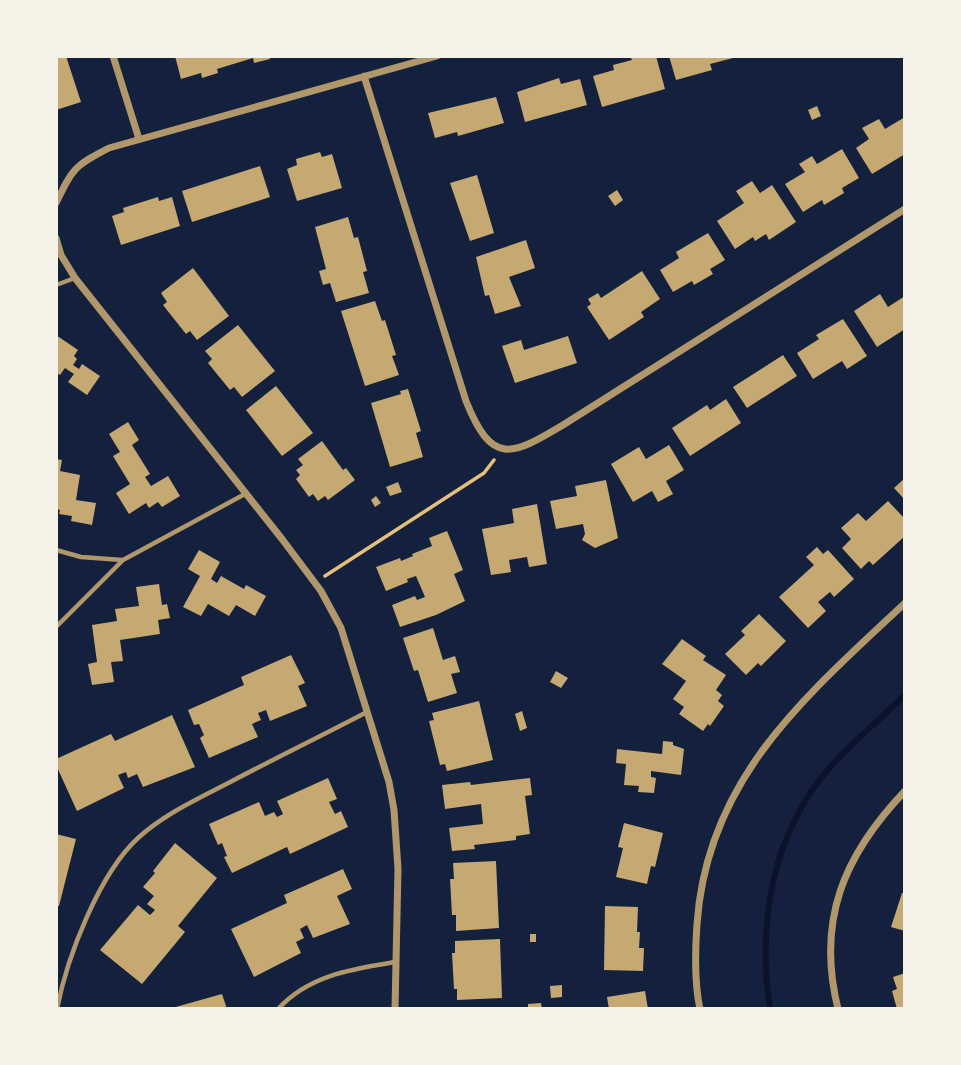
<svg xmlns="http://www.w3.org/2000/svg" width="961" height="1065" viewBox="0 0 961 1065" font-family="Lato,sans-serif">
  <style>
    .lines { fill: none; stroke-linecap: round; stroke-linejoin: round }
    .stream { stroke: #0b132b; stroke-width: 6 }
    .building { fill: #c6a872 }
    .path { stroke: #e5c07b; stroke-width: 3.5 }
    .service { stroke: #b1986c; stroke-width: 4.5 }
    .minor { stroke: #b1986c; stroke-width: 7 }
  </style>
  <rect width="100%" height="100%" fill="#14213d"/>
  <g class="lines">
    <path class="stream" d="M770,1009C757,923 772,833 831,766C854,741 880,719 905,695"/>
  </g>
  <path class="building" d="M56,56H66L81,102L56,110Z
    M175,56H270V59L254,63L253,58L217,69L218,73L202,78L201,73L181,79Z
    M637,56H656L665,89L602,107L593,76L614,70L613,65L632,60L631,58Z
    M669,56H737V57L710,64L712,70L676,80Z
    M559,78L561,84L580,79L587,105L525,122L517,92Z
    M496,97L504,123L458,136L457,132L435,138L428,113Z
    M817,106L821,116L812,120L808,110Z
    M905,117V154L872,174L856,148L869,139L862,128L879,119L885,129Z
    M842,149L859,178L842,188L844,193L824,205L822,200L803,212L785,184L805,172L799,164L812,156L817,164Z
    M320,152L322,157L332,154L342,188L297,201L287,169L297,165L296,159Z
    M260,166L270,197L192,222L182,191Z
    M477,175L494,233L470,241L450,183Z
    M752,181L760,193L772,185L796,222L769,240L766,234L755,241L753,237L735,249L717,221L744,203L736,191Z
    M617,190L623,200L615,206L608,196Z
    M158,197L159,201L172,197L180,226L121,245L112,216L124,212L123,208Z
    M348,217L354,238L358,237L367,271L363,272L369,293L336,302L330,283L323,285L319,271L326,269L315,227Z
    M708,233L725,260L710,269L713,274L694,285L692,281L673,292L660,270L679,258L676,252Z
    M526,240L535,268L509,277L521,306L495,314L489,295L485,296L476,257Z
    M193,268L229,316L197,340L190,331L186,334L163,305L167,302L161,293Z
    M642,271L660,299L641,312L644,317L609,340L587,307L591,304L588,299L598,293L601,298Z
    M880,294L888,307L905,296V329L877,347L854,311Z
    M375,301L382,321L385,320L396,355L392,356L399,375L365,386L341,311Z
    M843,319L867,356L847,369L842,361L813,379L797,353L819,339L816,335Z
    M238,325L275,371L242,397L234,387L230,390L208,363L212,359L205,351Z
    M56,335L78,350L74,356L77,359L73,365L79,369L82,364L100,376L87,395L68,382L74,374L65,368L60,375L56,373Z
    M568,336L577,363L515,383L502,346L521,340L524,350Z
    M783,355L797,376L747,408L733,387Z
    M276,386L313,433L282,456L246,410Z
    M408,389L421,431L416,433L423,457L390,467L371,403L401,394L400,391Z
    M726,399L741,423L690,456L672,428L707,405L710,410Z
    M128,422L139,440L132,445L150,474L145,477L151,486L168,476L180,496L162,507L158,502L149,508L146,503L129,514L116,493L130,484L113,456L120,452L109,434Z
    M322,441L343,470L346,468L355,480L328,500L325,496L318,501L313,494L309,497L296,479L300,475L296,470L303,465L298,459Z
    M669,445L684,470L666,481L673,494L658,502L652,491L633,502L611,464L639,447L646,459Z
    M56,459L62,460L60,471L80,475L76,500L96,503L92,525L71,521L72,516L59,514L60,510L56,509Z
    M905,478V500L894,488Z
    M606,480L618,538L595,548L582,540L585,534L583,524L556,529L550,501L577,496L575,486Z
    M398,482L402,492L390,496L386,487Z
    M376,496L381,503L375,507L371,500Z
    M888,501L905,519V536L873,565L869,561L861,569L842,548L851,539L841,528L858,513L866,521Z
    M537,504L547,564L529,567L527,557L509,560L511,572L491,575L482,529L514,523L512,509Z
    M447,531L463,570L454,574L465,601L436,615L400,627L392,605L415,596L417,600L425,597L416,576L407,579L408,582L386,591L376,567L400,558L401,561L413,556L412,554L432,546L429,538Z
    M817,547L823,554L828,550L854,579L834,597L830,592L818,602L826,611L808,628L779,597L814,565L806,557Z
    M199,550L220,562L211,579L217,583L221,576L244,589L246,585L266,596L255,616L236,605L229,616L208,604L201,616L183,607L200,576L188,569Z
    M159,584L162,605L167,604L170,618L158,620L160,634L120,640L123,661L111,662L114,682L92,685L88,664L97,662L92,625L117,621L115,609L139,606L136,587Z
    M759,614L786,641L761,666L758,663L746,675L725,654L745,635L741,631Z
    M433,628L443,660L455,656L460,672L451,674L457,693L428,702L418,670L414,671L403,638Z
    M682,639L706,656L703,660L726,675L716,690L722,695L718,701L724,706L710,726L708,724L703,731L679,714L684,707L673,699L686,681L662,664Z
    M291,655L305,683L298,686L307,706L270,721L266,710L258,713L261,720L252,724L258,737L209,758L200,738L204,735L199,724L194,725L188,710L244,685L241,677Z
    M556,671L568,678L561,688L550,682Z
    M479,701L493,760L447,771L445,764L440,765L429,721L434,720L432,713Z
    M522,711L527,728L520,731L515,714Z
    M172,715L195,767L143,787L137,774L128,778L126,772L118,775L124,788L77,811L56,765V759L111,734L115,741Z
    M663,741L673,742V745L684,749L681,775L651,771V777L656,778L654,793L638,792L639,786L624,785L626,764L616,763L617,749L662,754Z
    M328,778L337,799L329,802L335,814L341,811L348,827L290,854L287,847L232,873L224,857L227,856L222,843L218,845L209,824L259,802L265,816L274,812L277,817L283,814L277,801Z
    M530,778L532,795L525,796L530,834L516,836V840L474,845L475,849L452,851L449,828L483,824L481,804L445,809L442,785L470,782L471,785Z
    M624,823L663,833L655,867L651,866L647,884L616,877L623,848L618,847Z
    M56,834L76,839L59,906H56Z
    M175,843L217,878L178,926L185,932L142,984L100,950L138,905L150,915L155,910L147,904L154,896L143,887L155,873L153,871Z
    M496,861L499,928L456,931V915H452L450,879H454L453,863Z
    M343,869L352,889L337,896L350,924L313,938L307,925L300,929L304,938L296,942L301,953L254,977L231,929L287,903L284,895Z
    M902,893L905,894V931L891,927Z
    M605,906L638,907L637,932H640L639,948H644L643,971L604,970Z
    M530,934H536V942H530Z
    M500,939L502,998L457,1000V989H454L452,953H455V941Z
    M905,973V1009H897L892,991L897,989L893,977Z
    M562,985V997L551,998L550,986Z
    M645,991L648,1009H609L607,997Z
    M222,994L227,1009H172V1008Z
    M541,1003L542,1009H528V1004Z"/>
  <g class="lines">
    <path class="path" d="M325,576L484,473L494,460"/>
    <path class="service" d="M56,285L75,278
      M56,550L81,557L122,560
      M56,627L123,560L245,494
      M57,1009C67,957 99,874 138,838C165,813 202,797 234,780C278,757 323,735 367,712
      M278,1009C309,975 352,969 395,962"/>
    <path class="minor" d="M113,56L139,139
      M364,76L466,401C492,466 511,456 563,425L905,209
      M56,203C73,168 74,166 109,148L437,56
      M56,238L61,255L75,278L282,539L321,591L341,628L389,782L394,810L398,869L395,1009
      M700,1009C694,982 695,952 697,924C707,778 806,696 905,603
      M838,1009C816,920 844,855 905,791"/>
  </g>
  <rect width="961" height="1065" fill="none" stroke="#f6f1e7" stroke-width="116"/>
</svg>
